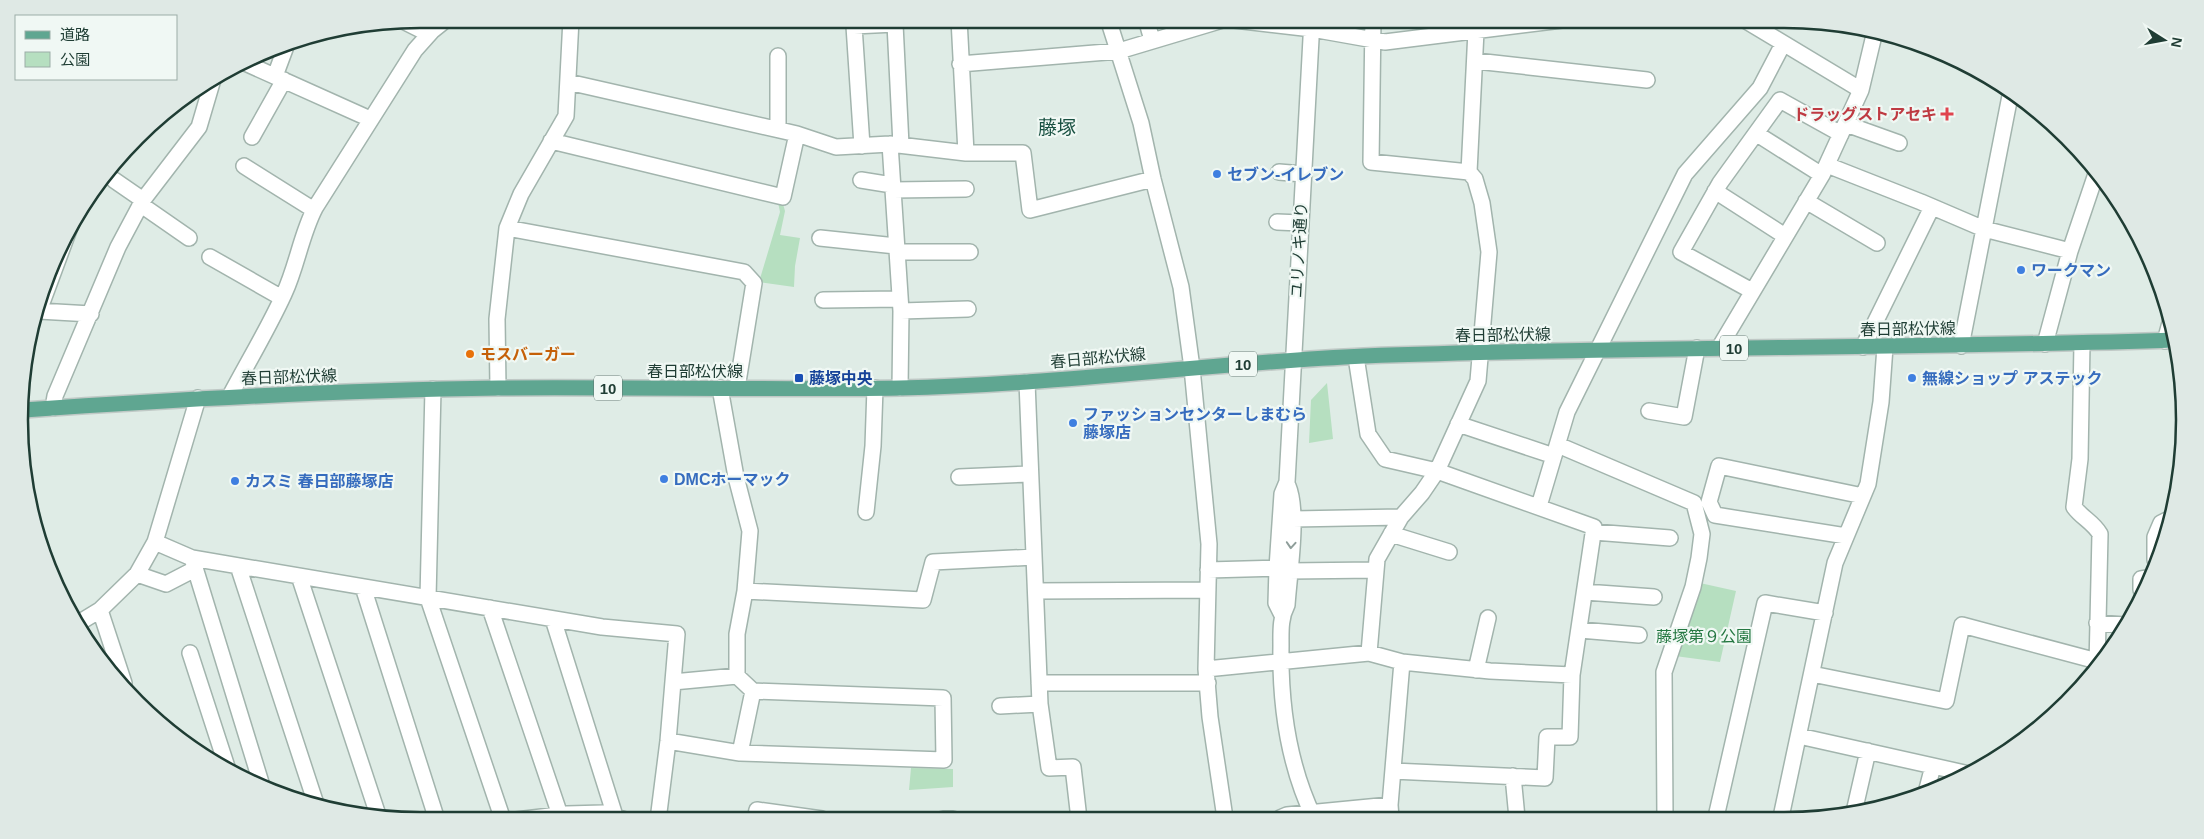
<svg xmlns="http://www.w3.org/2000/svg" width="2204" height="839" viewBox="0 0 2204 839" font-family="Helvetica,'Noto Sans JP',sans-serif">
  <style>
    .green { fill: #b6dfc0 }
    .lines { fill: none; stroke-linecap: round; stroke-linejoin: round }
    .minor-casing { stroke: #a2b4ad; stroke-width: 18 }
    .major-casing { stroke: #c0c9c6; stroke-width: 18 }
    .minor { stroke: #fff; stroke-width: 15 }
    .major { stroke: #5fa691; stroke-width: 15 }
    .oneway { stroke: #8f9e9a }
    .health-dot { fill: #e0444e; stroke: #f0f8f4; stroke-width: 2 }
    .shop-dot { fill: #3f7fe0; stroke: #f0f8f4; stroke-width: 2 }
    .food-dot { fill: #e8710a; stroke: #f0f8f4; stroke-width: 2 }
    .transit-dot { fill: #1a4fb4; stroke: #f0f8f4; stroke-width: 2 }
    .labels { text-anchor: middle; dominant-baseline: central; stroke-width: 4.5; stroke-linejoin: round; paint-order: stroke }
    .shield { fill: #f0f8f4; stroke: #5e756e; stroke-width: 1 }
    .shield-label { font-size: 15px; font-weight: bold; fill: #1f3d34 }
    .health-label { font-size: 16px; font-weight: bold; fill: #be3a42; stroke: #f0f8f4; text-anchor: end }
    .shop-label { font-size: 16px; font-weight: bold; fill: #366cbe; stroke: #f0f8f4; text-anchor: start }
    .street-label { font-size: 16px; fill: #1f3d34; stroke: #f0f8f4 }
    .food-label { font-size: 16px; font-weight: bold; fill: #c56008; stroke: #f0f8f4; text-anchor: start }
    .transit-label { font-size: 16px; font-weight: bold; fill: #164399; stroke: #f0f8f4; text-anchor: start }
    .park-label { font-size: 16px; fill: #257842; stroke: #f0f8f4 }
    .quarter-label { font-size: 19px; fill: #195142; stroke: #f0f8f4 }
    .rim { fill: none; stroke: #1f3d34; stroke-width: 2.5 }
  </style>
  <rect width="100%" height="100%" fill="#dfece6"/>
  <path class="green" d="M778,202L783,204L785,211L780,235L800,238L795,266L794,287L759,282L780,212Z
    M1327,383L1333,439L1309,443L1311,400Z
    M1700,583L1736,591L1720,662L1675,656Z
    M911,768L953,769V787L909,790Z"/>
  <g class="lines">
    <defs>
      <path id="minor" d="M959,19L966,153
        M1108,19L1141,123L1153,179L1181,287L1192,368L1209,544L1206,669L1210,717L1225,818
        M1146,19L1152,40
        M1373,19L1371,162L1469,172
        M1743,19L1861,90L1875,31
        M403,21L429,34
        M778,56V129
        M1476,61L1647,80
        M243,62L370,119
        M960,64L1119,51L1226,19L1312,29L1385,42L1570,19
        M275,76L288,41
        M568,82L797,134L836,147L890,144L966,153H1023L1030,210L1153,179
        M1846,124L1899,143
        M1757,134L1822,175
        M252,137L284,80
        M551,141L783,197L797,134
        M890,144L901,311L900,388
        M862,146L854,26L895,24L901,145
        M1827,165L1921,202L1984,229L2070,251
        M244,166L314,210
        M1279,172L1303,174
        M114,180L143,200
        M861,180L892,185
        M893,190L966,189
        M1715,191L1785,236
        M1806,201L1877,243
        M140,204L189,238
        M1277,222L1301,223
        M507,228L744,272L754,283L737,388
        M820,238L896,246
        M897,252H970
        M210,257L282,298
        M1752,291L1681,252L1720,183L1780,100L1841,134
        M823,300L900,299
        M35,311H39L73,219
        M39,311L91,314
        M901,311L968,309
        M2165,341L2171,319
        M2082,343L2080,459L2074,507C2082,518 2093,522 2100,534L2097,666
        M2045,344L2070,251L2097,171
        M1961,346L2010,96
        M1863,347L1932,207
        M1719,348L1822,175L1861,90
        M1356,357L1368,434L1385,459L1437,471L1594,527L1572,675L1490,671L1402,662
        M1027,382L1040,704L1049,768L1073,767L1079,819
        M498,388L497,319L507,228L521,194L566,116L571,19
        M720,388L736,477L750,531L745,591L737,634V676L753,691L740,753
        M433,389L428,598L503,820
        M230,396C248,362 268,329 284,294C297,266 301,235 315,208L415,50L432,31L447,19
        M53,408L55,396L118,247L143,200L199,127L214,76
        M1649,411L1684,417L1697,348
        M1458,424L1554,456
        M1558,445L1694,503L1702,534L1699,558L1693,587L1664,672L1665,817
        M959,477L1030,474
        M1288,486C1299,512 1289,574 1287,605C1280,618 1281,632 1281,646C1280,704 1289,766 1314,818
        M1539,506L1567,412L1685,174L1760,88L1783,44
        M866,512L873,446L875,388
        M1293,519L1401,517
        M1594,532L1670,538
        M1391,534L1449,552
        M1846,536L1715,515L1709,502L1719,466L1863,496
        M155,542L192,558L602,627L677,634L668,741L658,820
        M192,558L262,786
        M2155,560V537L2161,523L2173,517
        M238,566L317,807
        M1208,570L1277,568
        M1289,571L1376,570
        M137,574L166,584L195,569
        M299,576L378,815
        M363,587L437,820
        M2141,590V579L2147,578
        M745,591L923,600L933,562L1034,557
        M1036,591L1208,590
        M1585,592L1654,597
        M490,608L560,815
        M100,610L124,683
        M1282,615L1276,603L1277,568L1282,494L1287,482L1312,20
        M553,619L615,816
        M2097,623L2125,625
        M77,624L100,610L137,574L155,542L198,398
        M1580,630L1639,635
        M190,653L228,770
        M1369,653L1377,559L1401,517L1422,493L1437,471L1478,381L1489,252L1482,203L1475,179L1469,172L1476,31
        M1206,669L1369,653L1402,662L1390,805L1391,818
        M1476,670L1488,618
        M1812,674L1946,701L1962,625L2097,661
        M673,682L737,676
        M1039,683H1208
        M1000,706L1040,704
        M1799,736L1969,774
        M668,741L740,753L944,760L943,698L753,691
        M1393,771L1545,778L1547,737H1570L1572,675
        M1513,776L1517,818
        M1927,789L1933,766
        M1854,812L1868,751
        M1716,817L1765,603L1825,613
        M1781,817L1835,563L1868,484L1881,402L1885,347
        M1280,818L1287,815L1390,805
        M755,819L757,810L822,819
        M943,819H953
        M516,820L567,814L603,813L626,820"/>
      <path id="major" d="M24,410C182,399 340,390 499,388C633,387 766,390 900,388C1055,385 1209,363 1364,356C1634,346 1905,349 2176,340"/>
    </defs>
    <use href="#minor" class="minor-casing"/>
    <use href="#major" class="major-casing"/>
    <use href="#minor" class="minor"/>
    <use href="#major" class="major"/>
  </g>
  <defs><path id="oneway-chevron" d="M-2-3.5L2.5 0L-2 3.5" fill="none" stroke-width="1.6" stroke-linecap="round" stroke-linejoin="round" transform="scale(1.25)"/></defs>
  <use class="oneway" href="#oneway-chevron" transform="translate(1291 545) rotate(94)"/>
  <path class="health-dot" d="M1944.5 106.5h5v5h5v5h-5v5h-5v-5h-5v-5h5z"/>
  <g class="shop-dot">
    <circle cx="1217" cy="174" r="5"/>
    <circle cx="2021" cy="270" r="5"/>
    <circle cx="1912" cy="378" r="5"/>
    <circle cx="1073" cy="423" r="5"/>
    <circle cx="664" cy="479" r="5"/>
    <circle cx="235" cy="481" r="5"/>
  </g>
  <circle class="food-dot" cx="470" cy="354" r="5"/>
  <rect class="transit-dot" x="794" y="373" width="10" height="10" rx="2.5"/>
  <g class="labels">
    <g class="shield">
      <rect x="1720" y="335.5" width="28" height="25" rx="4"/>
      <rect x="1229" y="351.5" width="28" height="25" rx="4"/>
      <rect x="594" y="375.5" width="28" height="25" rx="4"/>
    </g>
    <g class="shield-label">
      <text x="1734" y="348">10</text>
      <text x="1243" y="364">10</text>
      <text x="608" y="388">10</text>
    </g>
    <g class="health-label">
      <text x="1937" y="114">ドラッグストアセキ</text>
    </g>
    <g class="shop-label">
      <text x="1227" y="174">セブン-イレブン</text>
      <text x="2031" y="270">ワークマン</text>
      <text x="1922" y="378">無線ショップ アステック</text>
      <text x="1083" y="414">ファッションセンターしまむら<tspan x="1083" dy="18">藤塚店</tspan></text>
      <text x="674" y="479">DMCホーマック</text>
      <text x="245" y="481">カスミ 春日部藤塚店</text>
    </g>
    <g class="street-label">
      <text transform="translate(1299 250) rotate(-87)">ユリノキ通り</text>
      <text transform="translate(1908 329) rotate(-1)">春日部松伏線</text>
      <text transform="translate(1503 335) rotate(-1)">春日部松伏線</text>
      <text transform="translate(1098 358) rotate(-5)">春日部松伏線</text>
      <text x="695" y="371">春日部松伏線</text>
      <text transform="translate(289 377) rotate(-2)">春日部松伏線</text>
    </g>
    <g class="food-label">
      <text x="480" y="354">モスバーガー</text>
    </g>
    <g class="transit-label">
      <text x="809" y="378">藤塚中央</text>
    </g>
    <g class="park-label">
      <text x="1704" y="636">藤塚第９公園</text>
    </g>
    <g class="quarter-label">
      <text x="1057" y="127">藤塚</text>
    </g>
  </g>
  <path d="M0 0H2204V839H0ZM420 28H1784A392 392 0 0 1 2176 420V420A392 392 0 0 1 1784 812H420A392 392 0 0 1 28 420V420A392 392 0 0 1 420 28Z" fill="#dfe9e5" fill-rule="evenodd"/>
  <path class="rim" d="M420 28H1784A392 392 0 0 1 2176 420V420A392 392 0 0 1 1784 812H420A392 392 0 0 1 28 420V420A392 392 0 0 1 420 28Z"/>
  <rect x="15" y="15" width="162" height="65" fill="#f0f8f4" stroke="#9cada7"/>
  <rect x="25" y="31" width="25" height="8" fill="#5fa691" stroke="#9cada7"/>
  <text x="60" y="40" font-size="15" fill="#1f3d34">道路</text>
  <rect x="25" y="52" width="25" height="15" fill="#b6dfc0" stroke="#9cada7"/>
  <text x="60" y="65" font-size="15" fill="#1f3d34">公園</text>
  <g transform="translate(2164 40) rotate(101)" stroke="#f0f8f4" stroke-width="4" paint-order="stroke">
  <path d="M0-4L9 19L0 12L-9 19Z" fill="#1f3d34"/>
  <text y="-8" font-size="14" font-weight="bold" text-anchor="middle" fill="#1f3d34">N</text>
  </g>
</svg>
